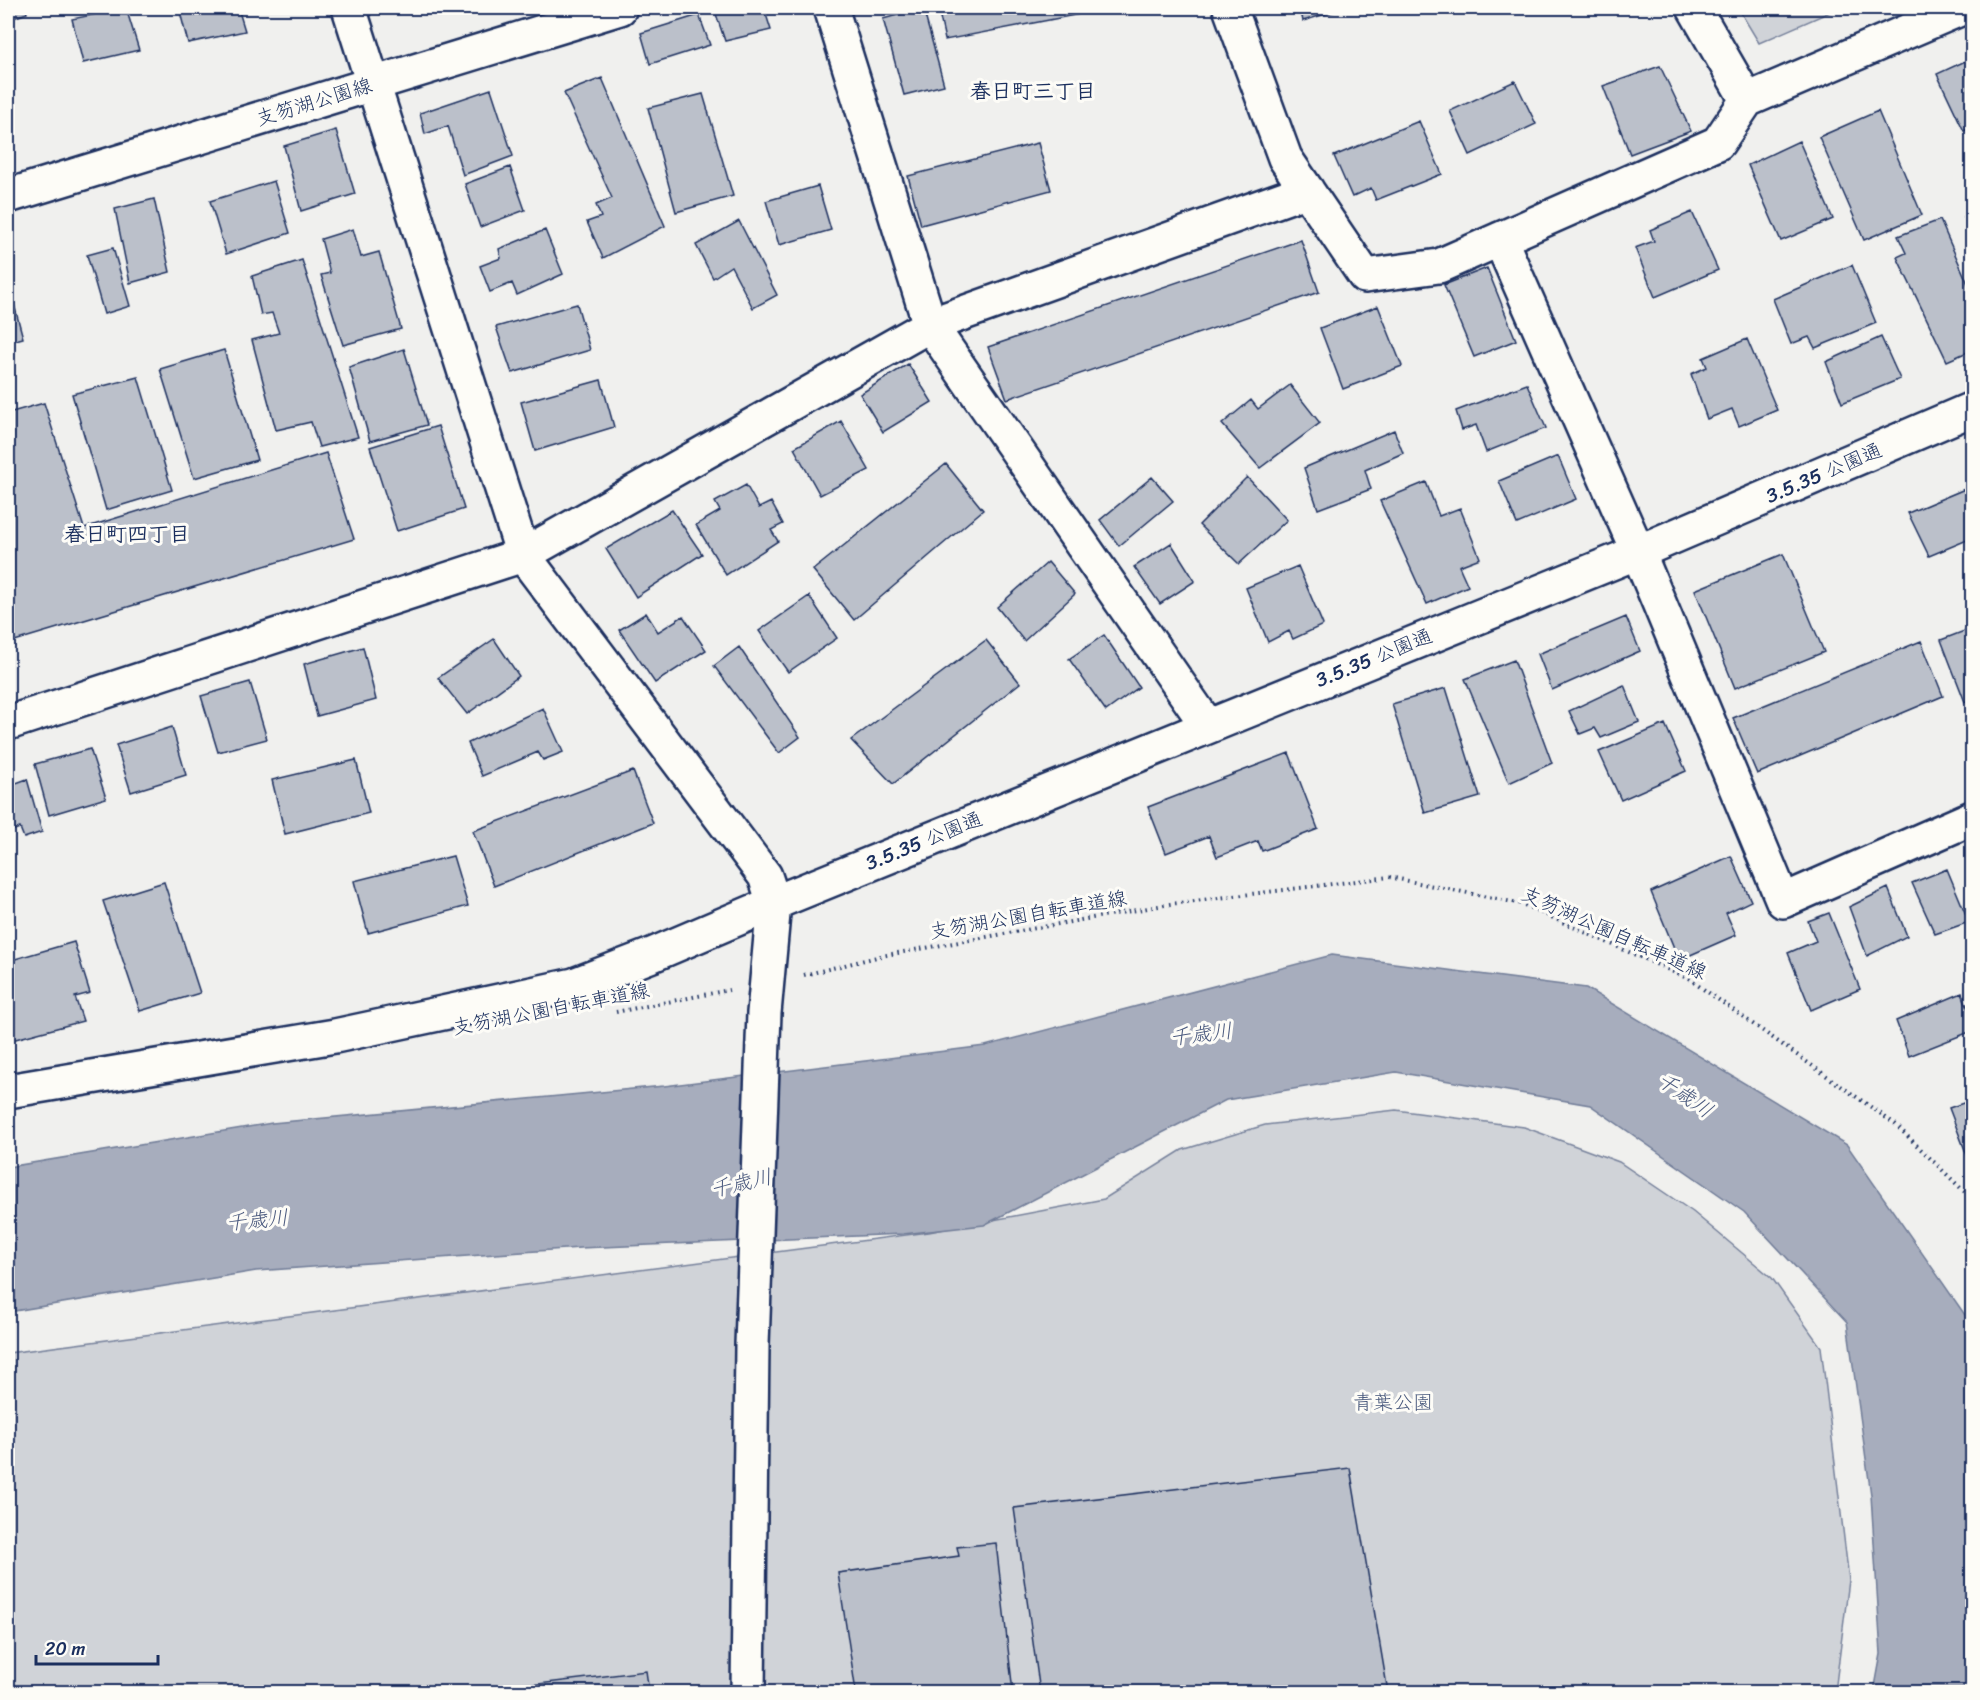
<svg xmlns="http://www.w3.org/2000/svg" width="1980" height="1700" viewBox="0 0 1980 1700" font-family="Sriracha,'Klee One',sans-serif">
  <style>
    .green { fill: #d0d3d8; stroke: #76819b; stroke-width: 1.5 }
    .water { fill: #a7adbd; stroke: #6f7b97; stroke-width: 1.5 }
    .building { fill: #bbc0ca; stroke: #1b2f5e; stroke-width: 1.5 }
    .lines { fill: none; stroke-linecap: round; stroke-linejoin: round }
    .minor-casing { stroke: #1b2f5e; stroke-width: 38 }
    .major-casing { stroke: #1b2f5e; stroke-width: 38 }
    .path { stroke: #1b2f5e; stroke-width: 4; stroke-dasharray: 1.5 4.5; stroke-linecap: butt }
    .minor { stroke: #fdfcf7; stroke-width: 33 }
    .major { stroke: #fdfcf7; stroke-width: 33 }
    .labels { text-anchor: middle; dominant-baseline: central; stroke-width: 6; stroke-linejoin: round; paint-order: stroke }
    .street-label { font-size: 20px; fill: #1b2f5e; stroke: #fdfcf7 }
    .park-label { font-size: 20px; fill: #48587c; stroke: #fdfcf7 }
    .neighbourhood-label { font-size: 21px; font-weight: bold; fill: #1b2f5e; stroke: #fdfcf7 }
    .water-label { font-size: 21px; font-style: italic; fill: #4c5b7f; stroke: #fdfcf7 }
  </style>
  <rect width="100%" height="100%" fill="#f0f0ee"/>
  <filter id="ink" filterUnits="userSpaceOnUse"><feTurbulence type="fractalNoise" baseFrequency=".0167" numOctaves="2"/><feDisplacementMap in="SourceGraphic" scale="12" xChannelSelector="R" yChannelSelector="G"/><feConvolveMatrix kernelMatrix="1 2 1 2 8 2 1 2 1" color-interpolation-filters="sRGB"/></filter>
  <g filter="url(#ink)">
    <path class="green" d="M1738,8H1839L1759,43Z
      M1396,1110L1524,1127L1619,1162L1693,1212L1772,1278L1821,1347L1849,1580L1835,1692H8V1353L929,1232L1104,1199L1182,1150L1265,1125Z"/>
    <path class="water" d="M1332,955L1586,988L1847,1145L1972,1325V1692H1874L1881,1654L1871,1495L1847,1322L1744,1212L1590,1105L1396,1072L1226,1100L984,1225L903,1234L580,1248L256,1271L8,1312V1167L272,1123L664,1086L985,1046Z"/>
    <path class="building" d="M8,8H25L27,13L8,20Z
      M126,8L139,50L83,63L72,19Z
      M179,8H238L245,31L188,43Z
      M714,8H764L771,30L725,41Z
      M923,8L944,85L904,95L883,19Z
      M938,8H1111L945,40Z
      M1300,8H1345L1303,21Z
      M699,15L710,45L650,64L641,33Z
      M1972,58V127L1964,131L1937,74Z
      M1660,66L1691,131L1630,154L1603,86Z
      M602,78L665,226L603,258L587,222L601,217L596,205L612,198L564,93Z
      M1515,81L1536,124L1470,155L1450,111Z
      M491,89L513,156L463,175L448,126L425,134L420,113Z
      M703,94L733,196L676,212L648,108Z
      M1878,111L1922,215L1864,240L1819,137Z
      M1419,121L1442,174L1376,200L1371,188L1352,197L1334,156Z
      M336,130L355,194L301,211L284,146Z
      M1799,141L1833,219L1781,241L1748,165Z
      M1038,143L1051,190L921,225L908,176Z
      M510,167L525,210L480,227L465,184Z
      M274,181L290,233L226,254L210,201Z
      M818,186L831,230L779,245L766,201Z
      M154,199L170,272L130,283L115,209Z
      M1692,212L1718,270L1655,297L1635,248L1654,241L1650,230Z
      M1972,214V236L1964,217Z
      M1940,220L1972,293V350L1947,361L1897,257L1906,253L1898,236Z
      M739,221L777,295L753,308L731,266L713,278L696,245Z
      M353,229L361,257L379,252L401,329L343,345L321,275L330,273L321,239Z
      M545,230L563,274L517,295L512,283L490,292L480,266L501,258L499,249Z
      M1301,240L1319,292L1007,399L988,347Z
      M113,248L130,306L104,314L87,255Z
      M302,260L358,437L319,447L311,422L276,430L252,340L279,333L272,313L261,315L252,276Z
      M1852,265L1876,323L1815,348L1809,337L1791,344L1773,299Z
      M1487,268L1516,340L1474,357L1444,285Z
      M10,289L23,338L8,342V290Z
      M577,304L590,350L512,373L496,327Z
      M1378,306L1402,366L1343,389L1320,328Z
      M1881,337L1900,379L1842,403L1826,362Z
      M1747,339L1777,410L1739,426L1732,409L1707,419L1691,374L1707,367L1703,358Z
      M404,349L427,425L370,441L349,367Z
      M224,350L257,460L194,478L160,369Z
      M908,364L932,402L883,432L860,394Z
      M138,377L172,490L106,510L72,394Z
      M601,380L614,427L535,451L521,402Z
      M1527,384L1546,428L1486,452L1476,425L1462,430L1456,411Z
      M1290,385L1320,423L1260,468L1222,424L1251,400L1258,409Z
      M44,403L84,528L326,453L354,539L8,643V413Z
      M841,421L869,470L820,495L794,448Z
      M438,426L464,509L397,531L370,447Z
      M1394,430L1403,453L1365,470L1371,489L1318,509L1304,468Z
      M1558,456L1576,499L1517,524L1499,481Z
      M946,464L983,510L854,620L813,570Z
      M1152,477L1173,501L1119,546L1100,520Z
      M1247,477L1287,520L1239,564L1199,525Z
      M1426,482L1439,516L1460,508L1480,558L1459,566L1468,586L1427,604L1380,501Z
      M746,485L759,508L771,502L783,524L771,530L778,541L726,575L696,525L720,511L715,502Z
      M1972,486V538L1929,556L1908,513Z
      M672,510L702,554L636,597L606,549Z
      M1171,543L1195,581L1160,604L1134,567Z
      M1783,554L1824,652L1735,688L1695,590Z
      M1048,562L1075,594L1024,641L997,607Z
      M1298,566L1323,625L1293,639L1289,631L1268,642L1246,588Z
      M809,596L837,638L788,672L759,631Z
      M646,613L658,632L683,616L706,650L655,683L619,630Z
      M1626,617L1640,651L1552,690L1538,654Z
      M1972,628V699L1965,702L1941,640Z
      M1104,635L1139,687L1106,711L1069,659Z
      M494,639L519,676L467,714L438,678Z
      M986,640L1020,683L893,784L851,740Z
      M1921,641L1943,696L1757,774L1733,718Z
      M363,647L376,700L317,716L304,664Z
      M739,647L800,737L779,753L714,666Z
      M1514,660L1552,763L1509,783L1465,679Z
      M250,682L267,739L218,752L201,696Z
      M1624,685L1639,722L1601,738L1595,728L1580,734L1569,711Z
      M1446,688L1480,797L1425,813L1392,704Z
      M543,708L563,752L543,760L538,752L482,776L468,743Z
      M1665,724L1686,771L1621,800L1599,752Z
      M172,727L186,775L131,792L116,745Z
      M90,749L106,798L49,815L35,764Z
      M1289,753L1318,829L1262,851L1258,841L1217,857L1209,836L1166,853L1148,807Z
      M356,760L369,813L285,834L272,780Z
      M633,771L653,823L494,886L473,831Z
      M27,779L42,832L24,838L20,828L8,832V786Z
      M453,856L468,906L368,933L354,881Z
      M1731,856L1751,901L1726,913L1736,935L1679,960L1651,892Z
      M1947,869L1969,922L1935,934L1912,883Z
      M164,882L200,993L140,1011L103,901Z
      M1888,888L1907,936L1867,956L1849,907Z
      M1829,913L1860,989L1811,1010L1788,953L1816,941L1808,921Z
      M74,942L90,993L75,997L83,1021L8,1041V961Z
      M1962,993L1972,1019V1031L1909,1056L1896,1021Z
      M1972,1100V1156L1968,1158L1949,1108Z
      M1350,1468L1388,1692H1040L1014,1508Z
      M996,1543L1013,1692H856L838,1573L959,1556L957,1547Z
      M646,1671L649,1692H472Z"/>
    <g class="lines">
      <defs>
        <path id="minor" d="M349,8L523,555L765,876L774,903L764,1013L752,1345L748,1692
          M831,8L930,325L1207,725
          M1230,8L1285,158L1365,276L1439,266L1718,143L1747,100
          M1694,8L1747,100L1962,8
          M1500,239L1638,552L1783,901L1972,818
          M8,723L523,555L930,325L1307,190
          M8,1091L335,1036L574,985L652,955L774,903L1638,552L1972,409"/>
        <path id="major" d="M8,196L620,8"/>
      </defs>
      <use href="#minor" class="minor-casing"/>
      <use href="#major" class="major-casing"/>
      <path class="path" d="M804,975L881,956L1170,904L1389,877L1522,904L1689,979L1895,1124L1972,1199
        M616,1012L729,990"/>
      <use href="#minor" class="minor"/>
      <use href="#major" class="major"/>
    </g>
  </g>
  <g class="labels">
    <g class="street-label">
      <text transform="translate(314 102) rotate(-17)">支笏湖公園線</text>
      <text transform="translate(1824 473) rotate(-23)">3.5.35 公園通</text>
      <text transform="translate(1374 658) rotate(-22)">3.5.35 公園通</text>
      <text transform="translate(924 841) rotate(-22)">3.5.35 公園通</text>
      <text transform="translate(1028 915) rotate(-10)">支笏湖公園自転車道線</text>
      <text transform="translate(1614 933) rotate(24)">支笏湖公園自転車道線</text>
      <text transform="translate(551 1009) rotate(-11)">支笏湖公園自転車道線</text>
    </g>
    <g class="park-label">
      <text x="1393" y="1402">青葉公園</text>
    </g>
    <g class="neighbourhood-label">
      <text x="1033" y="91">春日町三丁目</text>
      <text x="127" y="534">春日町四丁目</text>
    </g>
    <g class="water-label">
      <text transform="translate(1201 1034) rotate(-7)">千歳川</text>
      <text transform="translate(1685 1095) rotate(35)">千歳川</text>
      <text transform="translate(741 1183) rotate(-13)">千歳川</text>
      <text transform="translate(257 1220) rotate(-5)">千歳川</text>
    </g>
  </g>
  <rect width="1980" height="1700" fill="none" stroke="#fdfcf7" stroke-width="30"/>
  <rect x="15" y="15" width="1950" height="1670" fill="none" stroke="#1b2f5e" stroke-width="2" filter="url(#ink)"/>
  <path d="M36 1655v9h122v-9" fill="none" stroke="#1b2f5e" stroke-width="3"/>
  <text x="45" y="1655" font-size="18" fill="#1b2f5e" stroke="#fdfcf7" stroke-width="4.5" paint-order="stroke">20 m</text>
</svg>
